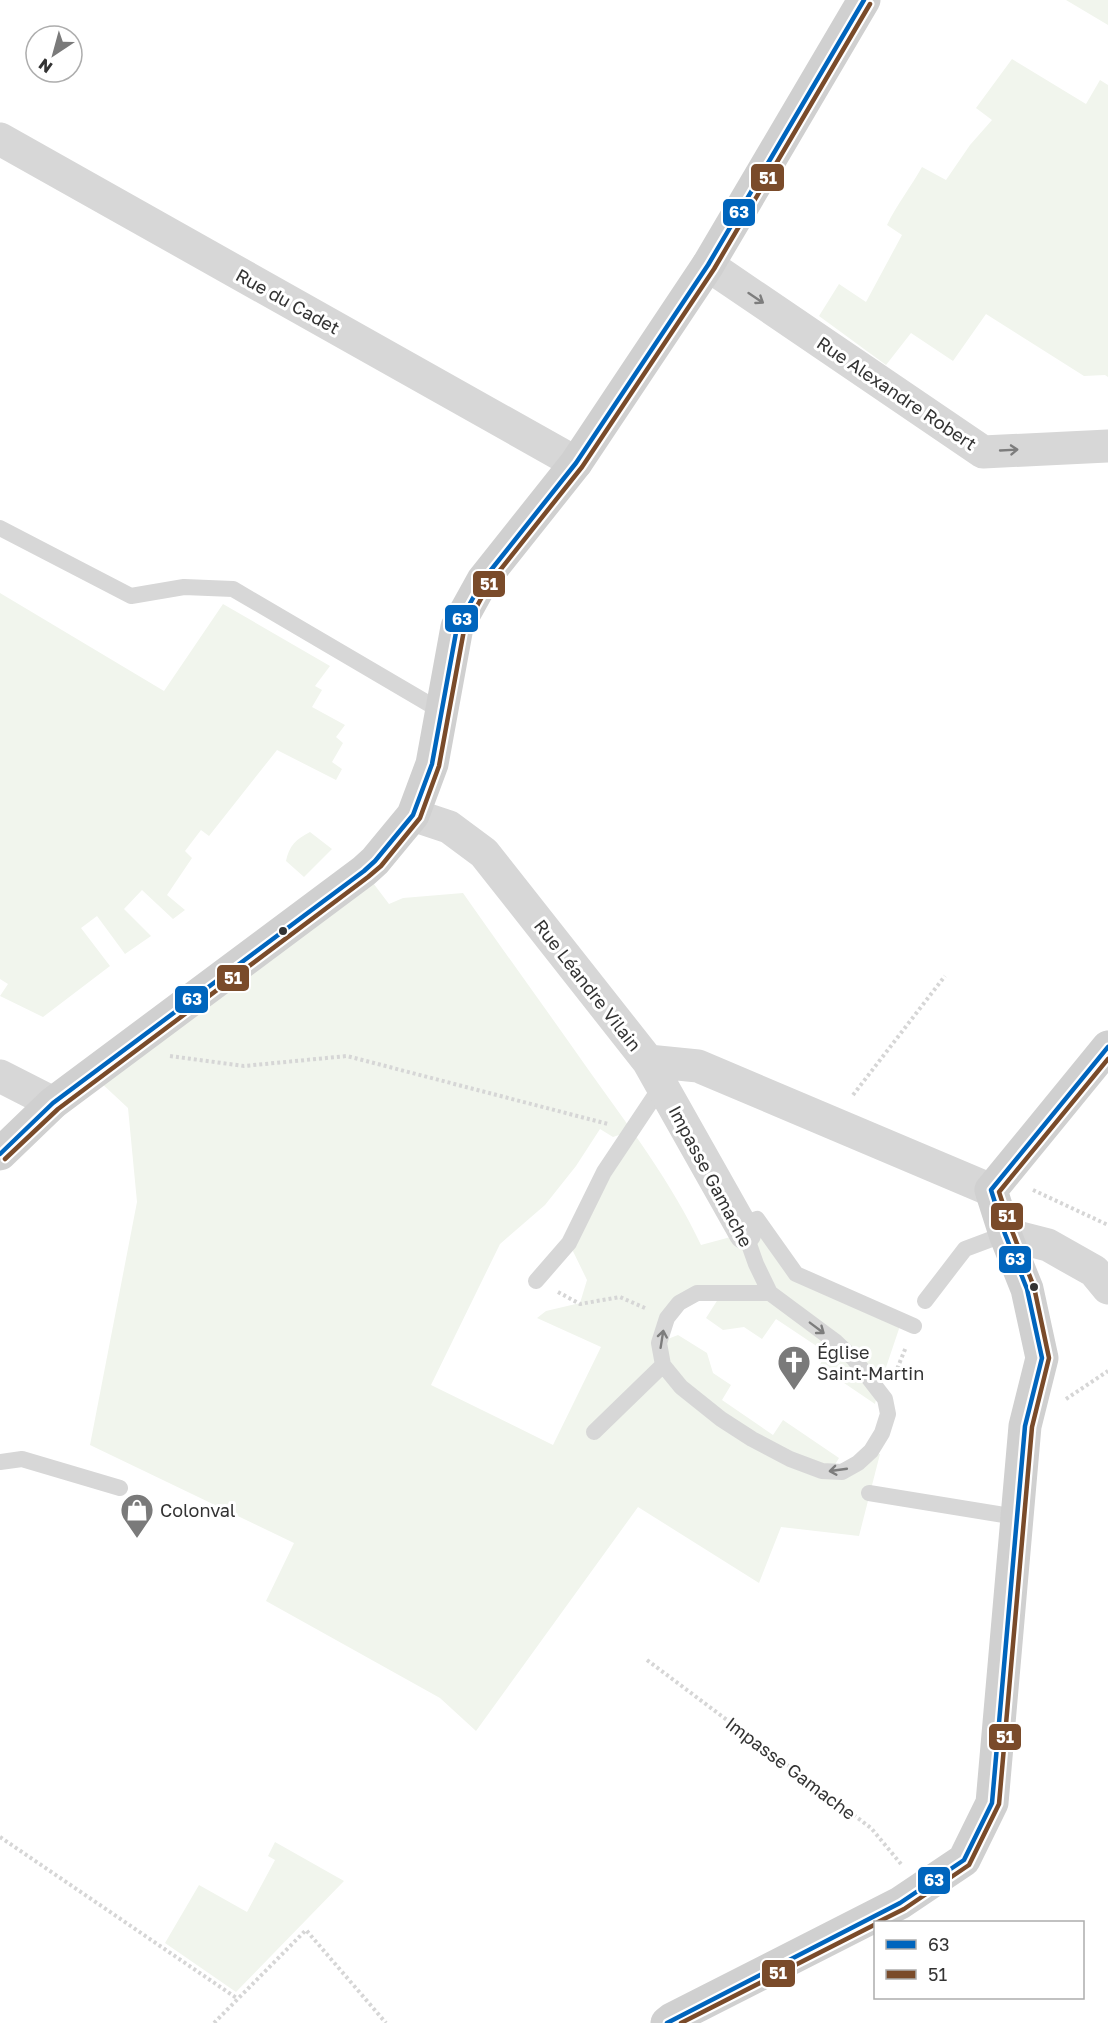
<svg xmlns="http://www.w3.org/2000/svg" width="1108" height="2023" viewBox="0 0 1108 2023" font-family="'Golos Text',sans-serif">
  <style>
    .green { fill: #f1f5ed; fill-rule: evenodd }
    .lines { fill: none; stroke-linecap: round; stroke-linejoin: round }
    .path { stroke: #d6d6d6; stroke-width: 4; stroke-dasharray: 3 3; stroke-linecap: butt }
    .lane { stroke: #d7d7d7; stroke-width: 16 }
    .street { stroke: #d7d7d7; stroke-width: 33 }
    .secondary { stroke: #d0d0d0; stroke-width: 33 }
    .bus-1-casing { stroke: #fff; stroke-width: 9 }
    .bus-2-casing { stroke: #fff; stroke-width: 9 }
    .bus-1 { stroke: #0065bd; stroke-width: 4.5 }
    .bus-2 { stroke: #7a4b2a; stroke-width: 4.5 }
    .oneway { stroke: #7d7d7d }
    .bus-dot { fill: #333; stroke: #fff; stroke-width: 2 }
    .labels { text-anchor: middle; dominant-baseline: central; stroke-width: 6; stroke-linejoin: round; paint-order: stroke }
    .street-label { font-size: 18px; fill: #333; stroke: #fff }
    .poi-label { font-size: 18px; fill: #333; stroke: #fff; text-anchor: start }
    .line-badge { stroke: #fff; stroke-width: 2 }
    .badge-label { font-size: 16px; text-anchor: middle; font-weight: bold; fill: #fff }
  </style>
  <rect width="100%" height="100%" fill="#fff"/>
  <path class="green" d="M1066,0H1108V25Z
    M1012,59L1086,104L1100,80L1108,85V377L1105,375L1084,376L986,314L953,361L911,333L886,365L819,316L839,284L866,302L902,235L887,225C897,204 911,187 922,167L946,180L970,145L992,120L976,108Z
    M0,593L164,691L223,604L330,666L315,686L322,690L312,707L345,725L336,737L343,743L332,762L342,769L336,780L277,750L209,836L201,830L185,851L192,858L167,895L185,910L173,919L142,890L124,909L151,936L125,954L97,916L81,928L110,966L43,1017L0,996L8,984L0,979Z
    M310,832L332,849L304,877L286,861C289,846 296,839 310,832Z
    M364,871L389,904L403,898L463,893C505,953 548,1012 590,1072C630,1128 672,1183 701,1245L764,1228L796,1274L902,1320L878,1391L875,1404L819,1366L827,1353L776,1319L762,1339L744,1327L723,1330L706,1318L722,1293L679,1303L660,1342L678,1335L707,1353L713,1373L731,1385L722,1400L773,1435L783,1420L839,1458L831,1471L871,1451L880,1454L859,1536L781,1527L759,1583L638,1507L476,1731L440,1698L266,1601L294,1543L90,1445L137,1202L128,1108L99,1081ZM600,1129L613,1137L631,1131L569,1243L587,1280L580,1303L546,1311L537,1318L601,1347L553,1445L431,1385L500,1244L545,1205L576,1166Z
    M275,1842L344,1881L236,1992L165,1943L199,1885L247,1912L275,1860L268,1856Z"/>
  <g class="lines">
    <path class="path" d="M170,1056L244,1066L347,1056L608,1124
      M853,1095L945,976
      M1033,1190L1108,1225
      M558,1292L580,1304L620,1297L645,1308
      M895,1374L906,1347
      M1066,1399L1108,1371
      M647,1660L871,1828L901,1864
      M0,1837L238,1999
      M214,2023L306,1930L386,2023"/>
    <path class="lane" d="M0,528L131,596L184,587L233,589L441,711
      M742,1225L757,1219L796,1274L914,1326
      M745,1233L756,1264L770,1293L836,1342L854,1359L885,1399L888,1414L882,1433L871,1451L858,1463L842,1472L822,1471L790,1459L752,1439L721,1419L681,1387L663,1365L659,1343L667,1318L679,1303L697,1293H770
      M536,1281L569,1243L604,1172L662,1085
      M925,1301L965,1249L1005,1234
      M594,1432L663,1365
      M0,1462L22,1459L120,1488
      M869,1493L1004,1515L1018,1514"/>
    <path class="street" d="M0,139L576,463
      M708,265L983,452L1108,446
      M413,815L449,827L484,853L648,1061L698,1066L991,1190
      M648,1061L745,1233
      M0,1076L53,1103
      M1005,1234L1048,1245L1094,1271L1108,1288"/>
    <path class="secondary" d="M0,1154L53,1103L364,871L375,861L413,815L432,764L457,627L483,580L576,463L708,265L864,0
      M667,2023L672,2019L900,1903L964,1860L992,1803L1025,1426L1042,1358L1027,1289L1005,1234L991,1190L1108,1047"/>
    <defs>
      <path id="bus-1" d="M0,1154L53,1103L364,871L375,861L413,815L432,764L457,627L483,580L576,463L708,265L864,0
        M667,2023L900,1903L964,1860L992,1803L1025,1426L1042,1358L1027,1289L1005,1234L991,1190L1108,1047"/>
      <path id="bus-2" d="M5,1159L58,1109L368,877L381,866L420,818L439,766L464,630L489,584L582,467L714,269L870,4
        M878,1922L904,1909L969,1865L999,1804L1032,1427L1049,1358L1034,1287L1012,1231L999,1192L1108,1059
        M681,2023L876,1924"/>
    </defs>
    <use href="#bus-1" class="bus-1-casing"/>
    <use href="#bus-2" class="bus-2-casing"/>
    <use href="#bus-1" class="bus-1"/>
    <use href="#bus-2" class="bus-2"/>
  </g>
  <defs><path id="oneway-shaft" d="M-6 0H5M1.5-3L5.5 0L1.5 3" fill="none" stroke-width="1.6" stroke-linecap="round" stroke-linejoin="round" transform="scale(1.5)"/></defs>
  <g class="oneway">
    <use href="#oneway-shaft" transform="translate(756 298) rotate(34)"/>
    <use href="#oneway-shaft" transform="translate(1009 450) rotate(-3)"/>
    <use href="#oneway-shaft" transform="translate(817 1328) rotate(37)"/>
    <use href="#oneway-shaft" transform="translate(662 1339) rotate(-81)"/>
    <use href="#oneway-shaft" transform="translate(838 1470) rotate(172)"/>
  </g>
  <defs>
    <symbol id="church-pin" viewBox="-11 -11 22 30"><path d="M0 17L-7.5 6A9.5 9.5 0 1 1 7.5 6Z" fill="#7a7a7a" stroke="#fff"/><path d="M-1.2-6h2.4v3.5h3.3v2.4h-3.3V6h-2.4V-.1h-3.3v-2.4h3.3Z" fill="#fff"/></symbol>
    <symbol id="shop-pin" viewBox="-11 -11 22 30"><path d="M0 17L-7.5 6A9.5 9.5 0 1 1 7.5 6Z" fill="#7a7a7a" stroke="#fff"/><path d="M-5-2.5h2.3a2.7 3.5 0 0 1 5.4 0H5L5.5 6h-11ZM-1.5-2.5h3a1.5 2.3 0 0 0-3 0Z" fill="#fff"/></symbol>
  </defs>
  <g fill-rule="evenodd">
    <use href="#church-pin" x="775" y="1343" width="38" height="52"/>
    <use href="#shop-pin" x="118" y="1491" width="38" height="52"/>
  </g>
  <g class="bus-dot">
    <circle cx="283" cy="931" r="5"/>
    <circle cx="1034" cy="1287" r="5"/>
  </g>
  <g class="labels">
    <g class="street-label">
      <text transform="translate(288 301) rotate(29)">Rue du Cadet</text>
      <text transform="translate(897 393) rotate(34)">Rue Alexandre Robert</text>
      <text transform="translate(588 985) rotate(52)">Rue Léandre Vilain</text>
      <text transform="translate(711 1176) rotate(62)">Impasse Gamache</text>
      <text transform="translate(791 1768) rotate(37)">Impasse Gamache</text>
    </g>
    <g class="poi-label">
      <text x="817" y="1352">Église<tspan x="817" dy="21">Saint-Martin</tspan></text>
      <text x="160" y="1510">Colonval</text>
    </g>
  </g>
  <g class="line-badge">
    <rect x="750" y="163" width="35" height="29" rx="6" fill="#7a4b2a"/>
    <rect x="722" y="198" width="34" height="29" rx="6" fill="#0065bd"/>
    <rect x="472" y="570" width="34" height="28" rx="6" fill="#7a4b2a"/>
    <rect x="444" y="604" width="35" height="29" rx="6" fill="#0065bd"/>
    <rect x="216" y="964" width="34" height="28" rx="6" fill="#7a4b2a"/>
    <rect x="174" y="985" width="35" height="29" rx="6" fill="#0065bd"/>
    <rect x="990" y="1202" width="34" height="29" rx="6" fill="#7a4b2a"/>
    <rect x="998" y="1245" width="34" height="29" rx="6" fill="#0065bd"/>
    <rect x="988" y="1723" width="34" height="28" rx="6" fill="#7a4b2a"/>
    <rect x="917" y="1866" width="34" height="29" rx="6" fill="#0065bd"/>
    <rect x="761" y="1959" width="35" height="29" rx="6" fill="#7a4b2a"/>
  </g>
  <g class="badge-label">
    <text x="768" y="184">51</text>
    <text x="739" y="218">63</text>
    <text x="489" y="590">51</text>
    <text x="462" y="625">63</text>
    <text x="233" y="984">51</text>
    <text x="192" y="1005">63</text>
    <text x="1007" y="1222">51</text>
    <text x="1015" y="1265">63</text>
    <text x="1005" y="1743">51</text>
    <text x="934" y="1886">63</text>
    <text x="778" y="1979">51</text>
  </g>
  <rect x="874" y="1921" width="210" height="78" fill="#ffffff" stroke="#adadad" stroke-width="1.5"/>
  <rect x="886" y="1940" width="30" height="9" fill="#0065bd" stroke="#adadad" stroke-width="1.5"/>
  <text x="928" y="1951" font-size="18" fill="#333333">63</text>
  <rect x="886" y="1970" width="30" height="9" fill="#7a4b2a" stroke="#adadad" stroke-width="1.5"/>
  <text x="928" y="1981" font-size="18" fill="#333333">51</text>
  <g transform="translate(54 54) rotate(216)"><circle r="28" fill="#ffffff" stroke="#adadad" stroke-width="1.5"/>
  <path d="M0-4.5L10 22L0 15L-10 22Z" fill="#7a7a7a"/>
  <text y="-9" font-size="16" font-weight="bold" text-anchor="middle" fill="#333333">N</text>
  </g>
</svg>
